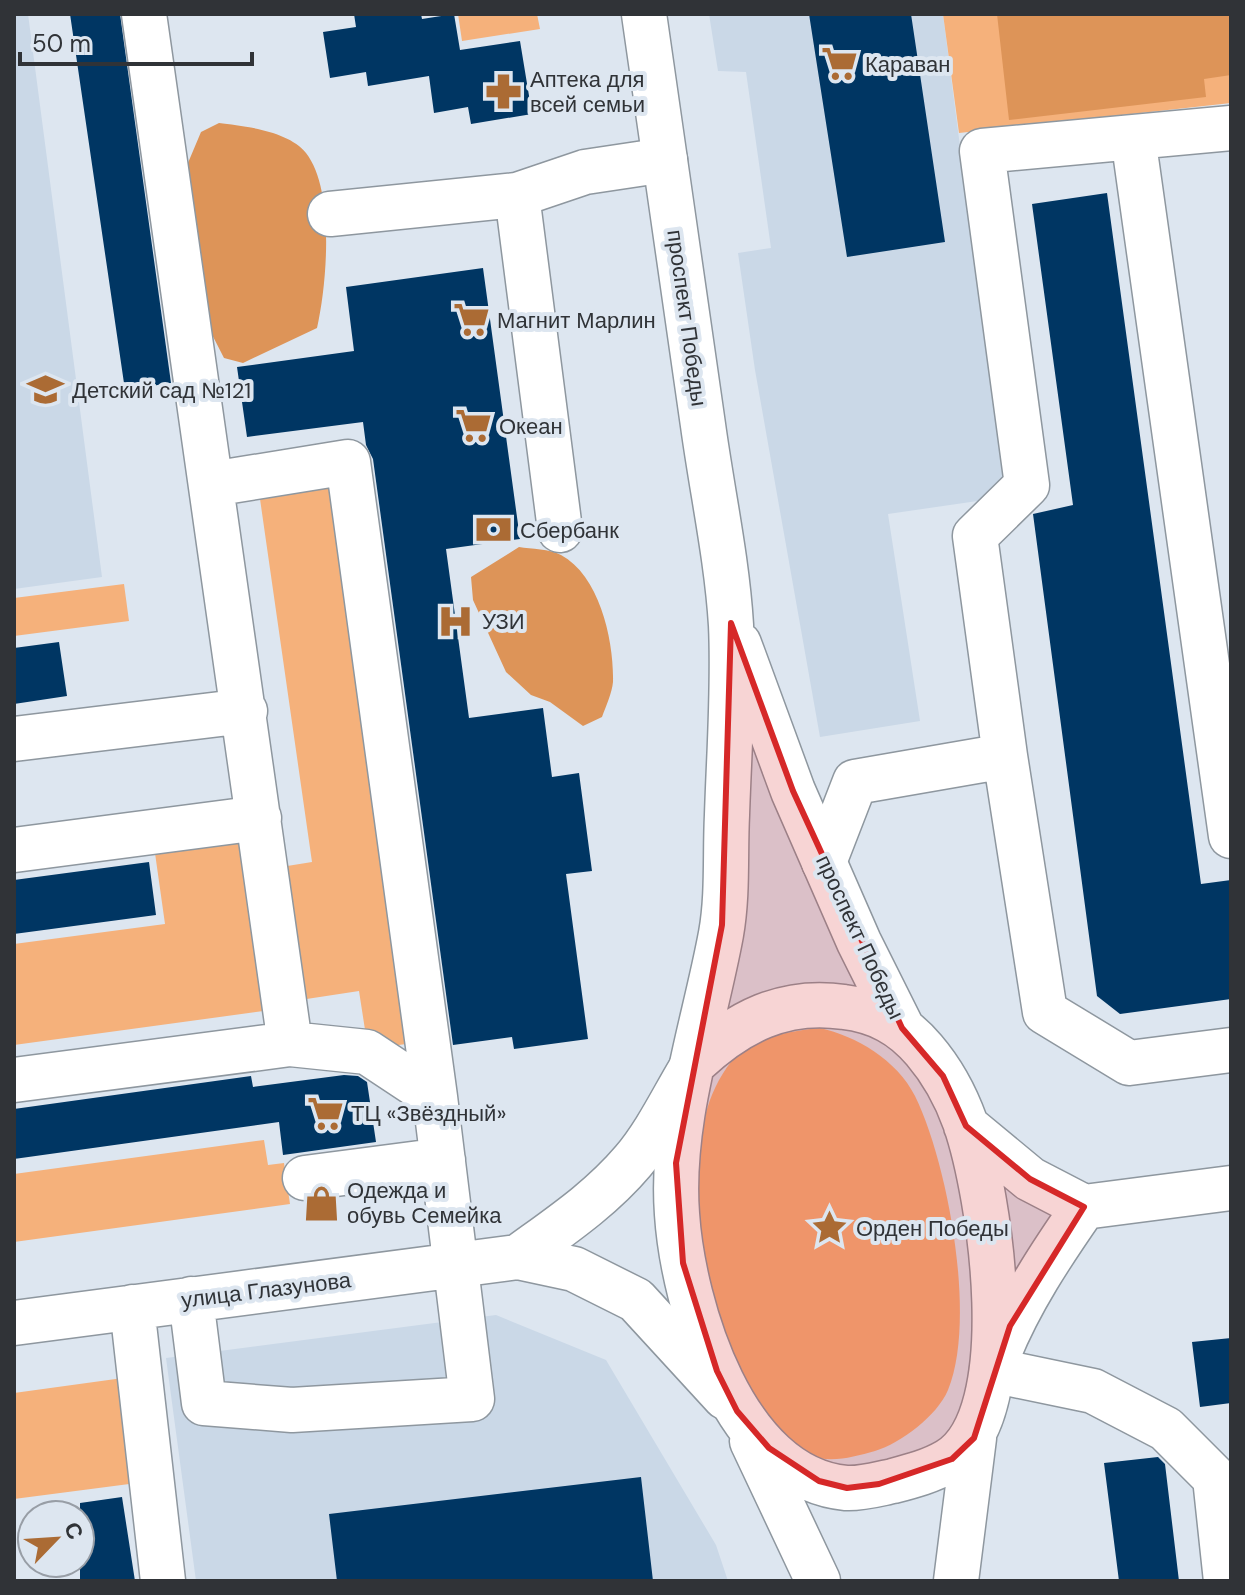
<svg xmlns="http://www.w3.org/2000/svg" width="1245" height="1595" viewBox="0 0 1245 1595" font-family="'DM Sans',sans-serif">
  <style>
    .built { fill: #cad8e7 }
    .green { fill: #f5b17b }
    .forest { fill: #dd9458 }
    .building { fill: #003663 }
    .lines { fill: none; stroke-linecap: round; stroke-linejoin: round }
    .minor-casing { stroke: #8e979f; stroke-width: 47 }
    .major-casing { stroke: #8e979f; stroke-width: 47 }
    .minor { stroke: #fff; stroke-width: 44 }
    .major { stroke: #fff; stroke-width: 44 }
    .marked { fill: #d62828; fill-opacity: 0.2; stroke: #d62828; stroke-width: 6; stroke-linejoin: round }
    .labels { text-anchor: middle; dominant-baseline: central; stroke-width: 8; stroke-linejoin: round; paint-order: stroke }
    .poi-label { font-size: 22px; fill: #303337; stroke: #dde6f0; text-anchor: start }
    .street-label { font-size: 22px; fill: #303337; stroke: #dde6f0 }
  </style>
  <rect width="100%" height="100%" fill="#dde6f0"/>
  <path class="built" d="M14,14H28L102,577L14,589Z
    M709,14H943L1005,497L888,514L920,721L820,737L755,370L738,253L771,248L746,72L718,71Z
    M496,1315L606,1360L716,1545L728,1581H196L166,1358Z"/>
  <path class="green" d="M458,14H537L540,29L462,41Z
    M943,14H1231V103L959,133Z
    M333,482L414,1043L368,1049L359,991L300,1000L281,867L312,862L259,492Z
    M124,584L129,621L14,636V598Z
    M246,833L271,1010L14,1045V944L165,924L154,846Z
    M820,1028C856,1036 897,1060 915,1096C948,1163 977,1320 948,1390C937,1416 901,1443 875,1451C854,1457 832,1463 810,1456C776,1445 755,1406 741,1376C704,1295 670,1138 731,1062C751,1037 790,1031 820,1028Z
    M264,1140L268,1165L284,1163L290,1204L14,1242V1174Z
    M123,1378L137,1483L14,1499V1393Z"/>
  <path class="forest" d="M997,14H1231V75L1204,79L1206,97L1009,120Z
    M219,123C244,126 289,131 306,153C335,190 327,284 317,328L243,363L224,358L203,317L185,170L201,132Z
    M519,547C531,549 550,549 561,555C600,576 614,641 613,682C612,693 606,706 602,717L583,726L550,702L531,695L506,672L473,600L471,577Z"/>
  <path class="building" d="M70,14H120L171,383L125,390Z
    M354,14H421L422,19L454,14L460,50L520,41L532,114L471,124L468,107L434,113L429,76L368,86L366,72L330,78L323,32L356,27Z
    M809,14H911L945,242L847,257Z
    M1107,193L1201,884L1231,880V999L1120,1014L1097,996L1033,514L1073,505L1032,204Z
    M483,268L520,539L446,549L469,718L543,708L552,777L579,773L592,871L566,874L588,1039L514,1049L512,1037L453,1045L373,459L366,445L363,422L247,437L237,367L354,351L346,287Z
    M59,642L67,696L14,704V648Z
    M149,862L156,915L14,934V880Z
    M344,1075L358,1076L367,1082L376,1142L283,1155L279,1122L14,1159V1109L251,1076L253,1087Z
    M1231,1338V1403L1200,1407L1192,1342Z
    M1158,1457L1165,1464L1179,1581H1119L1104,1463Z
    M641,1477L653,1581H337L329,1514Z
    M122,1497L135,1581H80V1503Z"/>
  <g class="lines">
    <defs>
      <path id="minor" d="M144,14L290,1044L367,1052L435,1097L472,1399L292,1410L204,1403L191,1299
        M1133,137L1231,836
        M517,195L560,530
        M330,214L517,195L585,172L665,160
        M212,484L348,462L435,1097
        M14,739L245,711
        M1005,756L1045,1012L1129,1063L1231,1050
        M14,850L259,818
        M824,862L855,782L1005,756L975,536L1027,485L982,151L1231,128
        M14,1080L290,1044
        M305,1178L443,1160
        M518,1257C559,1227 600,1200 633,1161C656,1134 672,1100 690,1070
        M132,1307L163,1581
        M14,1323L518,1257L574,1269L636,1300L725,1397
        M992,1370L1093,1391L1166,1429L1215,1478L1226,1581"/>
      <path id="major" d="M644,14C664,151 683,288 703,425C712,491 727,559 731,625C734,688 729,752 727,815C725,854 728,895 721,934C704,1026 670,1120 677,1214C683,1305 734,1478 846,1488C861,1489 878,1484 893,1481C912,1476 931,1471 948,1461C1024,1416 990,1194 965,1122C956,1097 942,1071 924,1050C902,1024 877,1011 844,1007C784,998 738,1022 695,1062
        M739,644L793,791L859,942L902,1028
        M966,1126L1030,1179L1084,1207L1231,1188
        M999,1353C1020,1301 1052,1253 1084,1207
        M752,1441L818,1581
        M956,1581L974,1438"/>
    </defs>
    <use href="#minor" class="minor-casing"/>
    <use href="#major" class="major-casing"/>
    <use href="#minor" class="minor"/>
    <use href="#major" class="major"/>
  </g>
  <path class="marked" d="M731,623L793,791L902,1028L943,1076L966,1126L1030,1179L1084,1207L1010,1326L974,1438L952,1459L879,1484L847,1488L819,1481L769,1448L737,1411L717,1371L683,1263L676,1163L722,925Z"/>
  <defs>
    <symbol id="supermarket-bare" viewBox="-9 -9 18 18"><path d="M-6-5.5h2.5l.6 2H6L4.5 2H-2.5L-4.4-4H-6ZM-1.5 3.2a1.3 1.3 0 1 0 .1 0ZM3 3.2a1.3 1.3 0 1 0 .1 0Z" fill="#ab6b34" stroke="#dde6f0" stroke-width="2.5" paint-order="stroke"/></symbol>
    <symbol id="pharmacy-bare" viewBox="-9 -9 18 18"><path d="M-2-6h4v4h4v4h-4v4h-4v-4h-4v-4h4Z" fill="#ab6b34" stroke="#dde6f0" stroke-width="2.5" paint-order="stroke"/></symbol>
    <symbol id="school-bare" viewBox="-9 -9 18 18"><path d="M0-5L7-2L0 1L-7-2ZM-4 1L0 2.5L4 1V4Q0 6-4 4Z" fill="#ab6b34" stroke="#dde6f0" stroke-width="2.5" paint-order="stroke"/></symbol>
    <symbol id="bank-bare" viewBox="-9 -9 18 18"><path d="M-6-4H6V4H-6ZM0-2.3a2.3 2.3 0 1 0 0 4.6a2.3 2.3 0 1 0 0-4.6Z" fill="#ab6b34" stroke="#dde6f0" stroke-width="2.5" paint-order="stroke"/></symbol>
    <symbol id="hospital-bare" viewBox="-9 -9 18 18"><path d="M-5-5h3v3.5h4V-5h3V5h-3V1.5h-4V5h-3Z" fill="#ab6b34" stroke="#dde6f0" stroke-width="2.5" paint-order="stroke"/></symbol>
    <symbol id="shop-bare" viewBox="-9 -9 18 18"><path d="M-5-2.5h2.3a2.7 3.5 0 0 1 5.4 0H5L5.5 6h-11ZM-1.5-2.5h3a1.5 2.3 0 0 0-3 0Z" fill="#ab6b34" stroke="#dde6f0" stroke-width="2.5" paint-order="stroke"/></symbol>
    <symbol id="sight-bare" viewBox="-9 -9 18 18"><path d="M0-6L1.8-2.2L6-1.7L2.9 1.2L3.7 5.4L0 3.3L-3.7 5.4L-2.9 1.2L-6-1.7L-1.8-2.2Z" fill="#ab6b34" stroke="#dde6f0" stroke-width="2.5" paint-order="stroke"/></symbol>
  </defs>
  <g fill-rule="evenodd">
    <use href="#supermarket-bare" x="814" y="38" width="51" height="51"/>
    <use href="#pharmacy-bare" x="478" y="66" width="51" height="51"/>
    <use href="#supermarket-bare" x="446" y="294" width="51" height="51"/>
    <use href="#school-bare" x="20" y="364" width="51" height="51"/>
    <use href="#supermarket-bare" x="448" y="400" width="51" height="51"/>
    <use href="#bank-bare" x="468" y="504" width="51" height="51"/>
    <use href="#hospital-bare" x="430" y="596" width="51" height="51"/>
    <use href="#supermarket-bare" x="300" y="1088" width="51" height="51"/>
    <use href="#shop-bare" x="296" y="1178" width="51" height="51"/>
    <use href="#sight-bare" x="804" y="1202" width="51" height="51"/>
  </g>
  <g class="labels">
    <g class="poi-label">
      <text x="865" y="64">Караван</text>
      <text x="530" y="79">Аптека для<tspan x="530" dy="25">всей семьи</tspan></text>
      <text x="497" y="320">Магнит Марлин</text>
      <text x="72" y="390">Детский сад №121</text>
      <text x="499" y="426">Океан</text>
      <text x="520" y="530">Сбербанк</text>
      <text x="482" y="621">УЗИ</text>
      <text x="351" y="1113">ТЦ «Звёздный»</text>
      <text x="347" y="1190">Одежда и<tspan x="347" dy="25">обувь Семейка</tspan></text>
      <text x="856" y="1228">Орден Победы</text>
    </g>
    <g class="street-label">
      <text transform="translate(687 318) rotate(82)">проспект Победы</text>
      <text transform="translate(860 937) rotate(65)">проспект Победы</text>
      <text transform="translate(266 1290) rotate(-7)">улица Глазунова</text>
    </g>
  </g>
  <rect width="1245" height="1595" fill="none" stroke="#303337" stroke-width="32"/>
  <g transform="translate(56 1539) rotate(65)"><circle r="38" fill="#dde6f0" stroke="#989ea6" stroke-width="2"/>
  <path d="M0-6L14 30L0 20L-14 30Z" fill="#ab6b34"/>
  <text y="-12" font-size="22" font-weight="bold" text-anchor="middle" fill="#303337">С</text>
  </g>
  <path d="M20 52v12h232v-12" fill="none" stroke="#303337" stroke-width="4"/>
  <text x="32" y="52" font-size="24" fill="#303337" stroke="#dde6f0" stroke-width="6" paint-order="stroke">50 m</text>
</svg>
